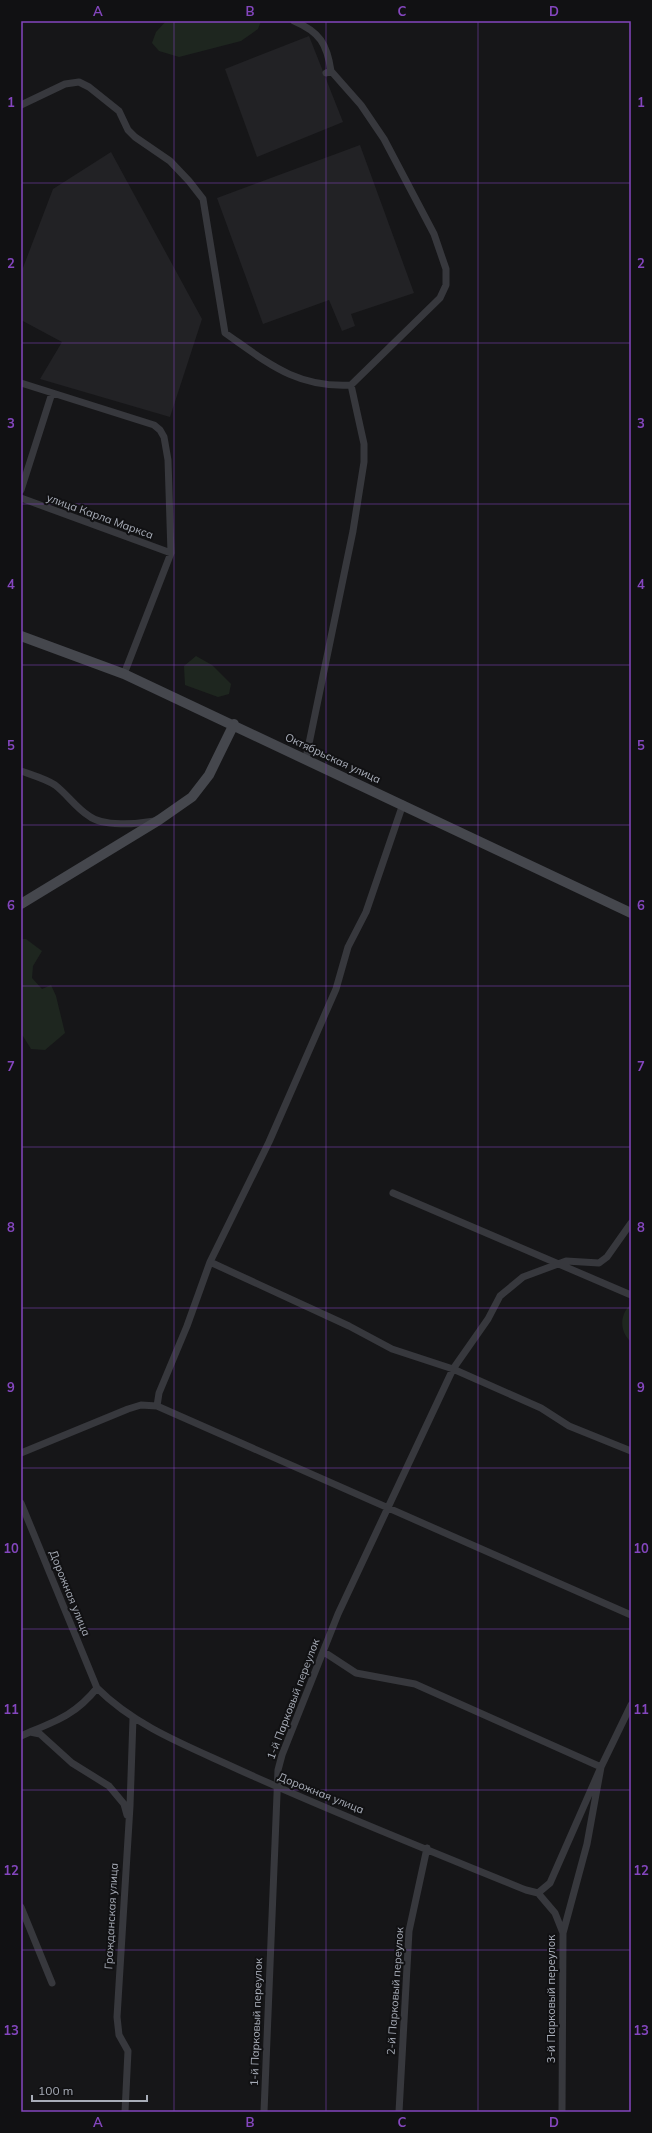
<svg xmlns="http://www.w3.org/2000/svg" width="652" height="2133" viewBox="0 0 652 2133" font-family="Mulish,sans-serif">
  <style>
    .built { fill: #222225 }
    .green { fill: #1e261f }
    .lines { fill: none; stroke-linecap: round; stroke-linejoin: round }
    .street { stroke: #37383d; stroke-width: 7 }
    .secondary { stroke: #45474d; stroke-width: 10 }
    .grid { fill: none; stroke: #8446be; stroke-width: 1; stroke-opacity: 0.55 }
    .labels { text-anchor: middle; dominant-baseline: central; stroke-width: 4; stroke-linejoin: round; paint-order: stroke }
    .street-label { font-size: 11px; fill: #a8adb8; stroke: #111113 }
    .neatline { fill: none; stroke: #8446be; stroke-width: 1.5 }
    .grid-label { font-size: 13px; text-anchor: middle; font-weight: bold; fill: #8446be }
  </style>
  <rect width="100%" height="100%" fill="#161618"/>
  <path class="built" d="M309,36L343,122L257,157L225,69Z
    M360,145L414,293L351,314L355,326L342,331L329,300L263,324L217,198Z
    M111,152L202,319L170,417L40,379L62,342L21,320V273L53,189Z"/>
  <path class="green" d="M166,21H261L258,29L241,41L179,57L159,51L152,43L156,32Z
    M196,656L212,665L231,684L229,694L218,697L185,685L184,666Z
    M21,939H26L42,951L33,966L32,978L42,989L51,985L56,996L65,1033L45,1050L31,1049L21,1033Z
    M630,1305L631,1306V1342C620,1332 619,1316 630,1305Z"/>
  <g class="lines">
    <path class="street" d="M294,21C320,32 327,44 331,71
      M21,105L65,84L79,82L89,87L119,111L128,130L135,137L170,161L189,181L203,199L225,333C268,363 296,388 351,385L440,298L446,285V269L434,234L384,139L361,105L331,71L326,73
      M21,383L154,425L160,430L164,437L168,460L171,553L124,674
      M21,490L52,393
      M21,498L171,553
      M306,758L353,531L364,462V444L351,385
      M21,771C32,775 46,779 55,785C67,794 76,808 89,816C103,827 137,824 155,821
      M393,1193L631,1295
      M210,1262L349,1326L392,1349L453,1369L541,1408L569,1426L631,1451
      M157,1406L159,1393L187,1326L210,1262L269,1142L336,989L348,947L366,912L403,804
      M21,1453L128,1409L141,1405L157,1406L631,1615
      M21,1503L97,1688C135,1726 185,1745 233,1767C329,1811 428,1850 526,1890L538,1893L550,1883L601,1767L631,1705
      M324,1652L356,1673L415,1684L601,1767L587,1844L563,1933
      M30,1732C59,1720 77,1713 97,1688
      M21,1736L30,1732L40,1734L72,1763L109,1786L124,1804L127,1815
      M538,1893L555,1913L563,1933L562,2112
      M21,1907L52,1983
      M125,2112L128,2051L119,2035L117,2017L130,1806L133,1718
      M264,2112L278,1770L282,1755L338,1614L453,1369L488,1319L500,1296L523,1277L566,1261L599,1263L607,1257L631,1223
      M399,2112L409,1931L427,1848"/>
    <path class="secondary" d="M21,636L124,674L631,913
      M21,904L159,820L192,797L209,775L234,724"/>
  </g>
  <path class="grid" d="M174,21V2112M326,21V2112M478,21V2112M21,183H631M21,343H631M21,504H631M21,665H631M21,825H631M21,986H631M21,1147H631M21,1308H631M21,1468H631M21,1629H631M21,1790H631M21,1950H631"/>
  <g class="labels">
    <g class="street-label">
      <text transform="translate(100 516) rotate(20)">улица Карла Маркса</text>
      <text transform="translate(333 758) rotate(25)">Октябрьская улица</text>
      <text transform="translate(70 1593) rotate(68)">Дорожная улица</text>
      <text transform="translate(293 1699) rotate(-69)">1-й Парковый переулок</text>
      <text transform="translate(321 1793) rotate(22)">Дорожная улица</text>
      <text transform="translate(111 1916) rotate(-87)">Гражданская улица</text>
      <text transform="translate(395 1991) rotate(-86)">2-й Парковый переулок</text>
      <text transform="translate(551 1999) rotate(-90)">3-й Парковый переулок</text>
      <text transform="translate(256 2022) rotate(-88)">1-й Парковый переулок</text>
    </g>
  </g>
  <rect width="652" height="2133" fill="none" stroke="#111113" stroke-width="44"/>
  <path d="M32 2095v6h115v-6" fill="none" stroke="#a8adb8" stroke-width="2"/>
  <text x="38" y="2095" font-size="12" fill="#a8adb8" stroke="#111113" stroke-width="3" paint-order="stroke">100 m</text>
  <rect x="22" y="22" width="608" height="2089" class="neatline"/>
  <g class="grid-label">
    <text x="98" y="16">A</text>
    <text x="250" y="16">B</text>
    <text x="402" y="16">C</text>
    <text x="554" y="16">D</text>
    <text x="11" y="107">1</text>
    <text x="641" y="107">1</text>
    <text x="11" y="268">2</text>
    <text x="641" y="268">2</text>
    <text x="11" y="428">3</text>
    <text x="641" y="428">3</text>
    <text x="11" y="589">4</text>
    <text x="641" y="589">4</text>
    <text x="11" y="750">5</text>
    <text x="641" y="750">5</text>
    <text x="11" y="910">6</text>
    <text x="641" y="910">6</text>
    <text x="11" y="1071">7</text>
    <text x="641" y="1071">7</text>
    <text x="11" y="1232">8</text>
    <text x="641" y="1232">8</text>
    <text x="11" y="1392">9</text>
    <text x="641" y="1392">9</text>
    <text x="11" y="1553">10</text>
    <text x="641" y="1553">10</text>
    <text x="11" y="1714">11</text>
    <text x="641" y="1714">11</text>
    <text x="11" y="1875">12</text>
    <text x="641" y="1875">12</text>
    <text x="11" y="2035">13</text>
    <text x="641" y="2035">13</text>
    <text x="98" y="2127">A</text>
    <text x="250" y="2127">B</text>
    <text x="402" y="2127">C</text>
    <text x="554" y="2127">D</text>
  </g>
</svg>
